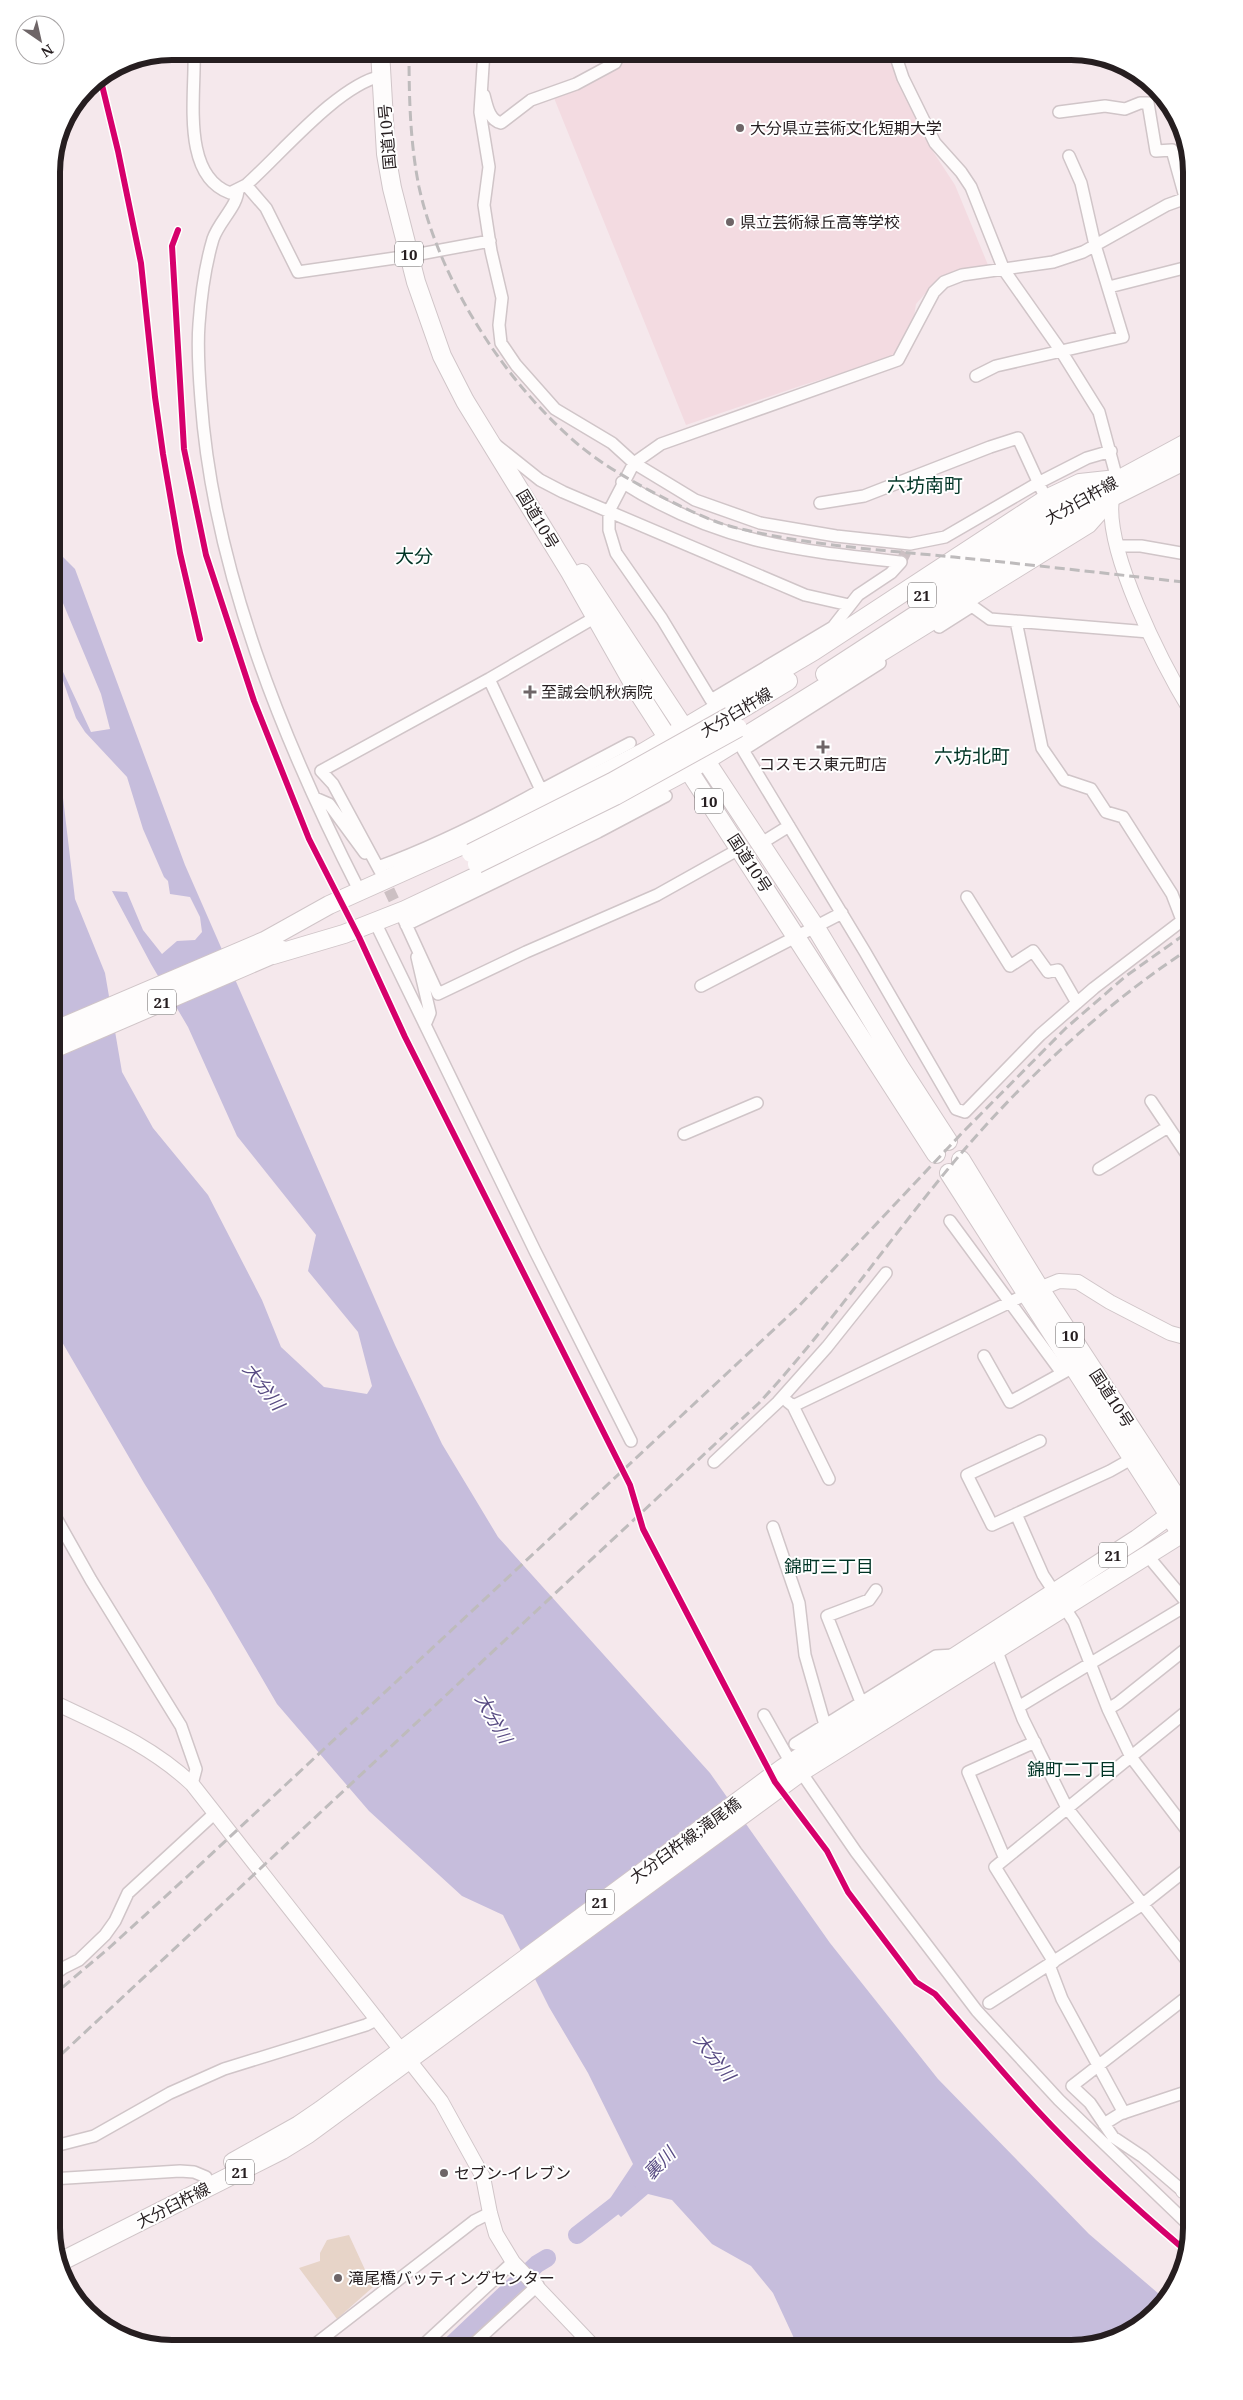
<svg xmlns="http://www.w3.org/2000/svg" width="1243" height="2400" viewBox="0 0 1243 2400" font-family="'Noto Serif','Noto Sans JP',serif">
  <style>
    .built { fill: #f3dbe1 }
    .green { fill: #e7d4c8 }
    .water { fill: #c6bddc }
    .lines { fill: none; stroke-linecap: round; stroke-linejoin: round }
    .river { stroke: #c6bddc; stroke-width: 18 }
    .minor-tunnel { stroke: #ccc0c3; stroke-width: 11; stroke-dasharray: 11 5.5; stroke-linecap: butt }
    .minor-casing { stroke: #d0c5c8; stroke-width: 14 }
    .tertiary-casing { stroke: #d0c5c8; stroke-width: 16 }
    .primary-casing { stroke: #d0c5c8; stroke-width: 20 }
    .trunk-casing { stroke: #d0c5c8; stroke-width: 20 }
    .minor { stroke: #fefcfc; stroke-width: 11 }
    .tertiary { stroke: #fefcfc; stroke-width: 14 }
    .primary { stroke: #fefcfc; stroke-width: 18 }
    .trunk { stroke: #fefcfc; stroke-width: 18 }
    .rail { stroke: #bebbbc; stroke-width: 3; stroke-dasharray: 10 5; stroke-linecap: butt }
    .primary-bridge-casing { stroke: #d0c5c8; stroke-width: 20; stroke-linecap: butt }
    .primary-bridge { stroke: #fefcfc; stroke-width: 18 }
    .cycleway-casing { stroke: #fff; stroke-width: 9 }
    .cycleway { stroke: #d6006c; stroke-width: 6 }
    .poi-dot { fill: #6e6567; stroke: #fff; stroke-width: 2 }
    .labels { text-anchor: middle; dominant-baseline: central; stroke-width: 4; stroke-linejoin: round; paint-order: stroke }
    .shield { fill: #fff; stroke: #676263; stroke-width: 1 }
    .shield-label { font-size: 15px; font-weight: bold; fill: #261e20 }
    .poi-label { font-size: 16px; fill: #261e20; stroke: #fff; text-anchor: start }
    .street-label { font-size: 16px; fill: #261e20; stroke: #fff }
    .water-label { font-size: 18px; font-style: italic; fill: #574a82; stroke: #fff }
    .neighbourhood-label { font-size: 18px; fill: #003425; stroke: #fff }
    .quarter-label { font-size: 19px; fill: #003425; stroke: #fff }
    .rim { fill: none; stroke: #261e20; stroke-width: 6 }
  </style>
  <rect width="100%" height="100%" fill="#f5e8ec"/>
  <path class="built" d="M628,51H890L906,97L932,150L955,185L988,265L938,279L916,304L914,317L892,358L803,385L686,425L554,98L580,87L620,65Z"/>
  <path class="green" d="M349,2235L373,2287L337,2319L299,2268L320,2261V2253L327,2240Z"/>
  <path class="water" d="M55,549L75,569L185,865L395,1345L442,1444L498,1537L710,1773L830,1943L938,2079L1089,2234L1166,2300L1117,2340L1071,2349H799L773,2293L751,2266L712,2244L672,2200L648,2194L621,2217L607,2203L633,2164L588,2073L549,2007L503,1915L462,1896L369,1811L277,1704L211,1591L144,1483L51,1323V762L63,798L75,899L105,973L122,1072L153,1128L208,1195L262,1300L281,1347L324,1387L367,1394L372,1386L358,1332L308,1271L316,1235L237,1136L188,1027L151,964L112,891L127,892L143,930L162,954L177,941L195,940L202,932L200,917L190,897L170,894L168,881L164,877L143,829L127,777L85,732L76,718L51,646L91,732L110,729L101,694L55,584Z"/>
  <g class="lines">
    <path class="river" d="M577,2235L630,2194
      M447,2349L537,2264L547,2258"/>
    <path class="minor-tunnel" d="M901,562L910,544
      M382,875L402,917"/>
    <defs>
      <path id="minor" d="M194,51C196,93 180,175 230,193L246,185C281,154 337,86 381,76
        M484,51L480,112L489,167L484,205L491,251L502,298L499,325L501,343L516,365L555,409L612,443L634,463L695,500L760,523L836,536L910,544L945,537L1038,483L1087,458L1111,451
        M894,51L903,78L935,143L961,172L971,187L1004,270L1061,351L1099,412L1117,479
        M484,95C487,106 489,120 501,123L531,100L576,84L615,63L621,51
        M1059,112L1105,106L1125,109L1140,103H1148L1156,151L1172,150L1185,197
        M246,185L266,208L298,272L409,256L490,241
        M238,189C238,206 219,221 213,239C205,266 201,296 199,324C197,349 199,375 201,400C213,569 283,741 359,890
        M1109,287L1192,266
        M976,376L996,366L1123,337L1095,245L1081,183L1069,156
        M496,445L540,480L563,492L805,595L849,605
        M622,482C716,542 793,550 901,562
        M820,503L864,496L990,447L1018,438L1046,499
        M1116,546H1141L1192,555
        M901,562L891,573L858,595L833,627L711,700L662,619L616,553L609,530V511L634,463L661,444L898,360L934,292L944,282L962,275L1053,262L1083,252L1167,205L1192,196
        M1016,621L1042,748L1064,780L1091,789L1106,812L1123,817L1172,894L1182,920
        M939,627L972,606L990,619L1149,632
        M880,663L743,750L865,952L956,1109L965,1112L1040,1035L1094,988L1192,913
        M489,679L541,790L630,743
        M1177,687L1192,685
        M315,798L329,804L365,853
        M760,844L789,826
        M378,867C435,846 489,819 541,790L548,793
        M380,871L333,784L321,771L489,679L594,618
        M967,897L1010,966L1033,951L1048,972L1058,970L1077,1003
        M404,920L438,994L526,952L657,895L741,848
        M375,922L535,1251L631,1441
        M406,925L598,832L666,796
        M417,957L430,1013L425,1025
        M701,986L842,913
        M1151,1101L1192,1162
        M684,1134L757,1103
        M1099,1169L1168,1127
        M950,1221L1062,1373
        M984,1356L1010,1402L1068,1370
        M788,1402L793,1406L829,1479
        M793,1406L1027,1294
        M1040,1441L967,1475L992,1525L1110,1471L1133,1458
        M714,1462L778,1402L827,1347L886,1273
        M51,1509L91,1580L181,1726L196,1769L192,1784
        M1016,1514L1043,1575L1074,1622L1108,1709L1131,1757L1192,1837
        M773,1527L799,1603L805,1655L825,1725
        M1147,1555L1192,1609
        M996,1649L1023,1719L1067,1808L1192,1967
        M861,1702L827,1616L869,1600L876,1590
        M1020,1706L1192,1602
        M1108,1709L1118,1703L1192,1644
        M764,1715L791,1763
        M795,1744L936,1656L955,1655
        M801,1772L856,1852L977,2011L1059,2100L1192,2228
        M1005,1859L968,1772L1035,1742
        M1054,1962L995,1867L1192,1707
        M1049,1965L1062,1999L1124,2113
        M51,1977L63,1968L79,1960L105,1935L115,1921L128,1893L215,1813
        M989,2003L1143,1904L1192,1865
        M1104,2124L1120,2114L1192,2090
        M51,2147L94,2136L170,2093L224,2069L366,2025L378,2019
        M51,2179L180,2171L194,2172L206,2177
        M1192,2199L1143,2157L1113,2137L1090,2103L1072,2086L1192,1993
        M309,2349L474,2221L490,2213
        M419,2349L513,2262
        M468,2349L538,2285"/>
      <path id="tertiary" d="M1113,493C1100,545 1164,667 1192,713
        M1032,1292L1059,1281L1078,1282L1110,1302L1170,1333L1192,1339
        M1181,1534L1192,1549
        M51,1701C103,1726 149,1744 192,1784L441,2101L483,2177L490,2213L496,2234L513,2262L596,2349
        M1183,2191L1192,2185"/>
      <path id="primary" d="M933,587L1044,520L1192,440
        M825,674L991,566L1112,497L1192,457
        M730,716L788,681
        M259,944L329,905L465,844L644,752L814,651L1046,499L1080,483L1117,479
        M273,955L344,934L405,910L589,823L705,761L1088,524L1112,497
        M51,1032L269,939
        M51,1050L283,950
        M233,2162L299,2125L321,2110L783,1768L1137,1539L1170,1515
        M58,2263L282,2150L308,2134L801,1772L1181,1534"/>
      <path id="trunk" d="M380,51L386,154L392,188L416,282L442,356L465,401L570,572L638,692L936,1154
        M582,573L816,928L900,1067L948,1141
        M961,1160L1040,1289L1192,1521
        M949,1173L1181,1534L1192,1527"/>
    </defs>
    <use href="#minor" class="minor-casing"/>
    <use href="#tertiary" class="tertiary-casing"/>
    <use href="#primary" class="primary-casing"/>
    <use href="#trunk" class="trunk-casing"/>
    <use href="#minor" class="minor"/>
    <use href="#tertiary" class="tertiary"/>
    <use href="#primary" class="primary"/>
    <use href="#trunk" class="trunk"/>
    <path class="rail" d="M409,51C409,97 410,142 419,187C440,282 505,383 580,446C604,466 640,486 668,500C689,510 710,521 733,527C805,545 880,550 954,557C1033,565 1112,574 1192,583
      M51,1997L109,1948L190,1874L798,1307L963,1132L1066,1028L1126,976L1192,929
      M51,2064L759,1403C823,1334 876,1258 935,1185C1006,1096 1096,1009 1192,947"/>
    <defs>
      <path id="primary-bridge" d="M471,853L612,782L730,716
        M477,864L615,796L738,728"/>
    </defs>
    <use href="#primary-bridge" class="primary-bridge-casing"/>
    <use href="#primary-bridge" class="primary-bridge"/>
    <defs>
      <path id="cycleway" d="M100,77L118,151L141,263L155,397L163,454L180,553L200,639
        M178,230L172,246L184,449L206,555L254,701L309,839L359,937L405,1037L630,1485L643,1529L775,1782L827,1851L848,1892L916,1982L935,1994C969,2032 1001,2071 1036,2109C1082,2159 1133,2206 1185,2250"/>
    </defs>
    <use href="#cycleway" class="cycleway-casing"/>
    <use href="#cycleway" class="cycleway"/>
  </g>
  <g class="poi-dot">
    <circle cx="740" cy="128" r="5"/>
    <circle cx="730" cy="222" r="5"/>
    <path d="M527.5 684.5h5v5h5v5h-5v5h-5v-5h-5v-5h5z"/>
    <path d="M820.5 739.5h5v5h5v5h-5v5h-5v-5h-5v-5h5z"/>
    <circle cx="444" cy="2173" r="5"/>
    <circle cx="338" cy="2278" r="5"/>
  </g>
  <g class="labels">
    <g class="shield">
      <rect x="395" y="241.5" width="28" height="25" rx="4"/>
      <rect x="908" y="582.5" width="28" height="25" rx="4"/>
      <rect x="695" y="788.5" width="28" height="25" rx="4"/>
      <rect x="148" y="989.5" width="28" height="25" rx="4"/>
      <rect x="1056" y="1322.5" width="28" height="25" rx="4"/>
      <rect x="1099" y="1542.5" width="28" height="25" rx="4"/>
      <rect x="586" y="1889.5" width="28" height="25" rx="4"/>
      <rect x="226" y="2159.5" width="28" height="25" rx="4"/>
    </g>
    <g class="shield-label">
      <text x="409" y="254">10</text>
      <text x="922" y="595">21</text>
      <text x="709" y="801">10</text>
      <text x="162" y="1002">21</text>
      <text x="1070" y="1335">10</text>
      <text x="1113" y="1555">21</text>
      <text x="600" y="1902">21</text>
      <text x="240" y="2172">21</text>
    </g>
    <g class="poi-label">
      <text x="750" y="128">大分県立芸術文化短期大学</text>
      <text x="740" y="222">県立芸術緑丘高等学校</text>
      <text x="541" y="692">至誠会帆秋病院</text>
      <text x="823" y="764" text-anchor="middle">コスモス東元町店</text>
      <text x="454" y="2173">セブン-イレブン</text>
      <text x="348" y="2278">滝尾橋バッティングセンター</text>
    </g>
    <g class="street-label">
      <text transform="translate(387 137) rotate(-95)">国道10号</text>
      <text transform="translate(1081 500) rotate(-29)">大分臼杵線</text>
      <text transform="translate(538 519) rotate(59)">国道10号</text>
      <text transform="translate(736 712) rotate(-31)">大分臼杵線</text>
      <text transform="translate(750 863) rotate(57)">国道10号</text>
      <text transform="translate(1112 1398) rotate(57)">国道10号</text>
      <text transform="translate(685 1840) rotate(-36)">大分臼杵線;滝尾橋</text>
      <text transform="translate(173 2205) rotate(-27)">大分臼杵線</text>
    </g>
    <g class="water-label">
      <text transform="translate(264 1386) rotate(52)">大分川</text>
      <text transform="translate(494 1718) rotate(60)">大分川</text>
      <text transform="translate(715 2057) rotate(52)">大分川</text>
      <text transform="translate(659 2163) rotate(-46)">裏川</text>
    </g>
    <g class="neighbourhood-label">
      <text x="829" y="1566">錦町三丁目</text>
      <text x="1072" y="1769">錦町二丁目</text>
    </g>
    <g class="quarter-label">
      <text x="925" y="485">六坊南町</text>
      <text x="414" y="556">大分</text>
      <text x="972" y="756">六坊北町</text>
    </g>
  </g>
  <path d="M0 0H1243V2400H0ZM172 60H1071A112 112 0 0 1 1183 172V2228A112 112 0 0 1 1071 2340H172A112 112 0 0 1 60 2228V172A112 112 0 0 1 172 60Z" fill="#fff" fill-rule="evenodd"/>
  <path class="rim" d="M172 60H1071A112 112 0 0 1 1183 172V2228A112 112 0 0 1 1071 2340H172A112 112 0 0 1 60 2228V172A112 112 0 0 1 172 60Z"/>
  <g transform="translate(40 40) rotate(146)"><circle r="24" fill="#ffffff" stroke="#a8a5a6"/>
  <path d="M0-4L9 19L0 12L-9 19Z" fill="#6e6567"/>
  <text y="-8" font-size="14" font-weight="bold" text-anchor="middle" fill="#261e20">N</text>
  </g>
</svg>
